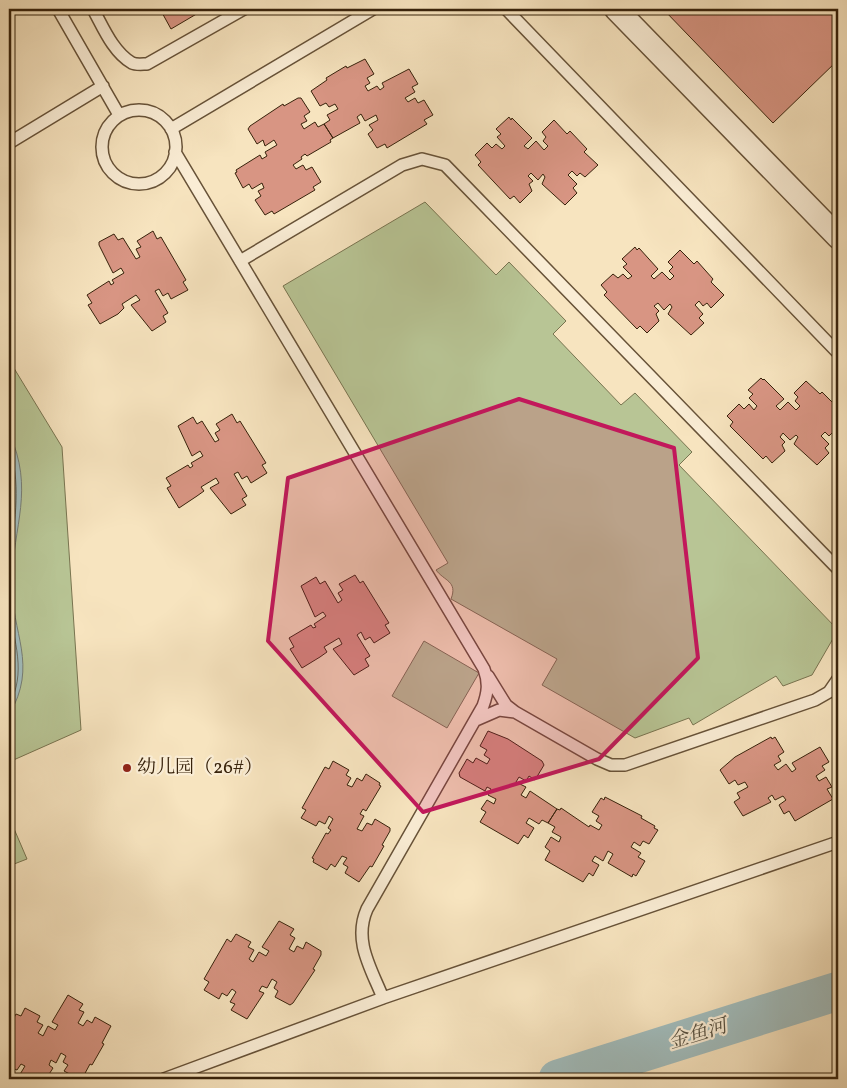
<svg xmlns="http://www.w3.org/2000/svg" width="847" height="1088" viewBox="0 0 847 1088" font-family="Vollkorn,'Noto Serif SC',serif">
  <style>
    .green { fill: #b8c595; stroke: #787450 }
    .water { fill: #a1bcbc; stroke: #777e75 }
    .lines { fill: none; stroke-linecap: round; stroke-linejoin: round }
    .shore { stroke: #6c6f64; stroke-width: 1 }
    .river { stroke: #a1bcbc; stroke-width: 39 }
    .building { fill: #d89583; stroke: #37220b }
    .service-casing { stroke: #675238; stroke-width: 14 }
    .minor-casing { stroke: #675238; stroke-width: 25 }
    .service { stroke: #faedd5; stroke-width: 11 }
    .minor { stroke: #faedd5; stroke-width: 22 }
    .marked { fill: #c2185b; fill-opacity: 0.2; stroke: #c2185b; stroke-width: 4; stroke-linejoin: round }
    .poi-dot { fill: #8f2418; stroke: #faedd5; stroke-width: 2 }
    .labels { text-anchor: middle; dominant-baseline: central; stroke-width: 4.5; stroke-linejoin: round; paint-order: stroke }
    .poi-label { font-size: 19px; fill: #37220b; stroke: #faedd5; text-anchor: start }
    .water-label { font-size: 20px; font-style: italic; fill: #575040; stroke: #faedd5 }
  </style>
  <rect width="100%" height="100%" fill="#f7e4bf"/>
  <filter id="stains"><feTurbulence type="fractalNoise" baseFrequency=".004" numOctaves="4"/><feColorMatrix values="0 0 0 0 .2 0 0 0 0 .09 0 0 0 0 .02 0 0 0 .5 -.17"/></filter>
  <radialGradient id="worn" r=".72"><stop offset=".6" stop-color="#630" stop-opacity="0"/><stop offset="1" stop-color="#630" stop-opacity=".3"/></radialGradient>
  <path class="green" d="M425,202L496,275L509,262L566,321L553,334L621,405L635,393L692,452L679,465L838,630L812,675L783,686L776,676L693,725L689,718L635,738L542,685L557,659L451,599C458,581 444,581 436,570L448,563L283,286Z
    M9,360L62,447L81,730L9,762Z
    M424,641L479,673L447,728L392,696Z
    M9,817L27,859L9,866Z"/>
  <path class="water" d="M9,432C35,491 13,524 12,582C11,634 39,664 9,715Z"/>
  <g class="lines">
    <path class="shore" d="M9,445C21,483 16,518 9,557
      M9,469L11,498L9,523
      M9,608C14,641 27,673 9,705"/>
    <path class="river" d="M558,1079L838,991"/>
  </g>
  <path class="building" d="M160,9H205L171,29Z
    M663,9H838V60L773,123Z
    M365,59L374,74L367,78L370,83L365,86L368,91L377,86L380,90L384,87L382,83L409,69L418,84L412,87L415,92L405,98L408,102L415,98L418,103L424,100L433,115L424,120L427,124L387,148L385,144L377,148L368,134L373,130L369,125L378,120L376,115L365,121L361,114L357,117L360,123L333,138L324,124L330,120L327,115L338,109L335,104L329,107L326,103L320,106L311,91L327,80L326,78L346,66L347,68Z
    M298,98H301L310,112L304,116L307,121L301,124L304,129L315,122L318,127L324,124L333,138L330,140L331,142L307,156L305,154L301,157L302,159L293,165L296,169L303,165L306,170L312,167L321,182L313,187L315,190L274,214L272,211L265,215L255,200L261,196L258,191L264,188L262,183L252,189L249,184L243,188L235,173L237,172L236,170L260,155L262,159L267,156L265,152L277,145L274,140L265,146L263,140L257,144L248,129L250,126L283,104L284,106Z
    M509,117L511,120L512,118L532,138L524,146L528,149L536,141L544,150L548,146L543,141L546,137L542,132L554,120L567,134L570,131L587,149L584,152L598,165L585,177L580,173L577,176L572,171L568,175L577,184L573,188L577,193L565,205L542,184L545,177L543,174L538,180L531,173L528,176L533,181L529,184L532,191L520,203L514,196L510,199L478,165L481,162L475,155L487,143L492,148L496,144L502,149L505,146L497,137L501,134L496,129Z
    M153,231L157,239L161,237L186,280L183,282L188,290L171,299L168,293L163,296L159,289L155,291L168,313L163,316L166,322L152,331L131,305L140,300L136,295L122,304L124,308L118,314L100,324L88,305L92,303L87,295L109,281L111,285L114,283L112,280L124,273L121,268L113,273L99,245V242L114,234L118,240L123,238L136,259L140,257L136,249L141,247L137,241Z
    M635,247L637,250L639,248L658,269L651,276L654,279L662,272L670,280L674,276L669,271L673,267L668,262L680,250L694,264L697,261L713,279L711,282L724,295L711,308L707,303L703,306L699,301L695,305L703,314L699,318L704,323L691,335L668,314L672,307L670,304L664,310L658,303L654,306L659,311L656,314L659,321L647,333L640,326L637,329L604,295L607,292L601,285L613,274L618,278L623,274L628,279L632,276L623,267L627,264L622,259Z
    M761,378L763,380L764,379L784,399L776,406L780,410L788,402L796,410L800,406L795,401L798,397L794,393L806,381L820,394L822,392L838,408V437L832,433L829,436L825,432L821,436L829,444L825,448L829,453L817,465L794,444L798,437L796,435L790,440L783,433L780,437L785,442L782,445L785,451L772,463L766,456L763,459L730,426L733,422L727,416L739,404L744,409L749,404L754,410L757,406L749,398L753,394L748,390Z
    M232,414L237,423L240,421L266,463L262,465L267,473L251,483L247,476L242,479L238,472L234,474L247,496L242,499L246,505L231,514L210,488L219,483L216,478L201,487L204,491L197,496L179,508L167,488L171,486L166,478L188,465L190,468L193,466L191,463L203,456L200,451L192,456L178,426L193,417L197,424L202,421L215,442L219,440L215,433L220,430L216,424Z
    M355,575L360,583L363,581L389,623L385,625L390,633L374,643L370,637L365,640L361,632L357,635L370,656L365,659L369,666L354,675L333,649L342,644L339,638L324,647L327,652L320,657L302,668L290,649L294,647L289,638L311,625L313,628L316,627L314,624L326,616L323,612L315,617L301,586L316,577L320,584L325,581L338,603L342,600L338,593L343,590L339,584Z
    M488,731L508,739L542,761L544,765L535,780L529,776L526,781L519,777L516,782L526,787L521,795L526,798L530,791L557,809L548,823L542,820L539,824L529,818L526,823L534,828L528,838L524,835L518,844L480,822L486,812L481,809L487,800L494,804L496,799L488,795L491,789L487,787L485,791L460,777L459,773L467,759L473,763L476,758L487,764L490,759L484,755L487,750L480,746Z
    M771,737L772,739L775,737L784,752L778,756L781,761L774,765L778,770L786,764L792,772L796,769L792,763L820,747L829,762L822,766L825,770L816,776L819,781L826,777L832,787L827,789L833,799L795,821L789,811L784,814L779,805L786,800L783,796L775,800L772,795L768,798L771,802L743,816L734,802L740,798L737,793L748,787L745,782L738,785L735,780L729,784L720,770L735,757Z
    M333,761L349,770L346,775L351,778L347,785L352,787L357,778L362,781L366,774L380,783L379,785L381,786L366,811L363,809L360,814L364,816L357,829L362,831L367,823L372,825L375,819L390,828V831L382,845L384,846L372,867L370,866L359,882L345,873L348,867L343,864L347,858L342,856L335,867L331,864L327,870L313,862L314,859L312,858L326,833L328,834L331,830L328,828L333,819L329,816L325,824L319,821L316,826L301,818L306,810L302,808L325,767L329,769Z
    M605,797L642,816L641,818L655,826L654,828L658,830L649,844L643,841L640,846L634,842L631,847L641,853L638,857L645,861L636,876L633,874L632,877L608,863L613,854L608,851L603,861L595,856L592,861L599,865L593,876L589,873L583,882L545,860L550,851L545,847L551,837L559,842L561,837L552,832L555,827L548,823L557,809L560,810L561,808L589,827L590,825L599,830L602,825L596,821L599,816L592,812L601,798L604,800Z
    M279,921L294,929L290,935L295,938L289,949L294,952L297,946L303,949L306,942L321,951V955L313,969L315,970L293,1003L290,1005L275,997L278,991L274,988L277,982L272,979L267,988L262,986L259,991L264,993L247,1019L231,1010L235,1004L230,1002L236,992L232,989L227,996L222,993L219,999L204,990L209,982L204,979L227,939L231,942L236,934L251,942L248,947L254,950L249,959L253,962L259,952L266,956L269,951L262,947Z
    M68,995L83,1004L79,1010L84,1012L78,1023L83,1026L87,1020L92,1023L95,1017L111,1026L102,1043L104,1044L92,1065L90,1064L83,1077L79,1079L64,1071L68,1065L63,1062L66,1056L61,1053L56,1063L51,1060L49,1065L53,1068L46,1079H24L19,1076L25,1066L21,1064L17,1070L12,1068L9,1072V1027L16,1014L21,1016L25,1008L40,1016L37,1022L43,1025L38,1033L43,1036L48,1026L55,1030L58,1025L52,1022Z"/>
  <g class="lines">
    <defs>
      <path id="service" d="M58,9L119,115
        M93,9C103,27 113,52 132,63C136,65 143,64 147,64L244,9
        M506,9L838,353
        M102 147a37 37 0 1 1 74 0a37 37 0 1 1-74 0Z
        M171,129L373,9
        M9,143L103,86
        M175,152L484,669C489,683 488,692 483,706L367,909C353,941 371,968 383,998
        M240,261L402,165L422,159L445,165L838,569
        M488,676L506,705L515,712
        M476,720L499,710L515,712L597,759L611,765H625L815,700L829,692L838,679
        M164,1079L383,998L838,842"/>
      <path id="minor" d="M616,9L838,237"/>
    </defs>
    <use href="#service" class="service-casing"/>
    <use href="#minor" class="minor-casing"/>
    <use href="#service" class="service"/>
    <use href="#minor" class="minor"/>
  </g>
  <path class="marked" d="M519,399L674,448L698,658L599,759L423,812L268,641L288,478Z"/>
  <circle class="poi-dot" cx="127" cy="768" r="5"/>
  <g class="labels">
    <g class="poi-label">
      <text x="137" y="768">幼儿园（26#）</text>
    </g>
    <g class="water-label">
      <text transform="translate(698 1035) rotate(-17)">金鱼河</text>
    </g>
  </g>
  <rect width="847" height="1088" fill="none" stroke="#f7e4bf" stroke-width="30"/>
  <rect x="10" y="10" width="827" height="1068" fill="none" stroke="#37220b" stroke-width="2.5"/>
  <rect x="15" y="15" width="817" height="1058" fill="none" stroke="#37220b"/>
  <rect width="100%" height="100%" filter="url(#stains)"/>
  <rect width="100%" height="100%" fill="url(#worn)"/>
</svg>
